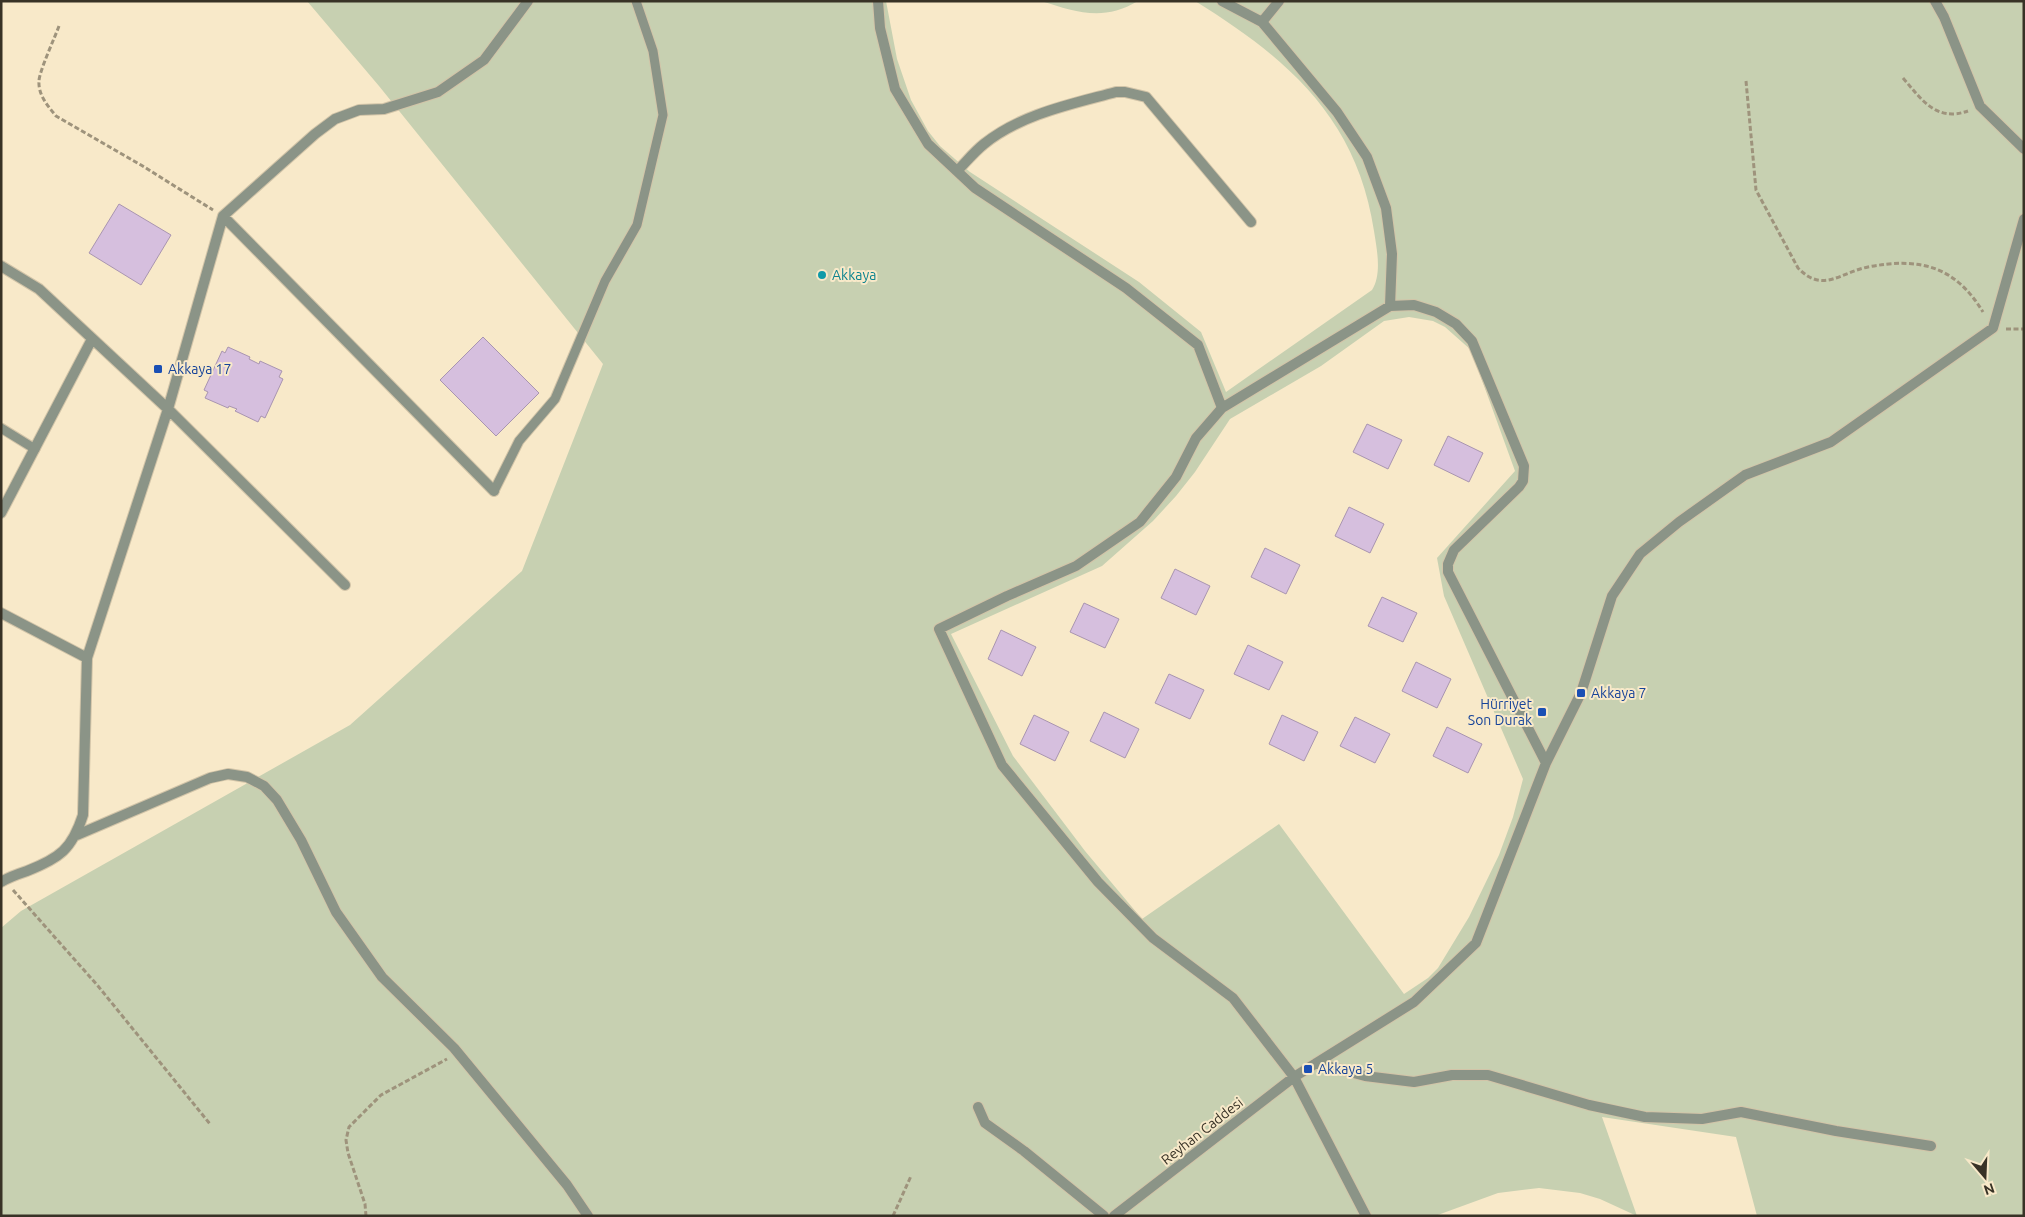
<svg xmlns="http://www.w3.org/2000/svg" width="2025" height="1217" viewBox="0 0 2025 1217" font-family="Ubuntu,sans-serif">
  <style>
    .green { fill: #c7d0b1; fill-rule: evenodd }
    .building { fill: #d6bfde; stroke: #a995b0 }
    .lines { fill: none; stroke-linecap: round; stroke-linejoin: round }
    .lane-casing { stroke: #d2c4a8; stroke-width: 11 }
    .street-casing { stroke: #d2c4a8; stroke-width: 12 }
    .path { stroke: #9e937c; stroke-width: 3; stroke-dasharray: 5 2.5; stroke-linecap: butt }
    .lane { stroke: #8b9487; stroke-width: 9 }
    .street { stroke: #8b9487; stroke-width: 10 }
    .culture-dot { fill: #0f9aa8; stroke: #f8e9c9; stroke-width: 2 }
    .transit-dot { fill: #1a4fb4; stroke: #f8e9c9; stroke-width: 2 }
    .labels { text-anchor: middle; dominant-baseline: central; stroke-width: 4; stroke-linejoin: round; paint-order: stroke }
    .culture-label { font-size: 14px; fill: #0d838f; stroke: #f8e9c9; text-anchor: start }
    .transit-label { font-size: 14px; fill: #164399; stroke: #f8e9c9; text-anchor: start }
    .street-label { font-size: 14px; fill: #383226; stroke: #f8e9c9 }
  </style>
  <rect width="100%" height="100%" fill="#f8e9c9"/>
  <path class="green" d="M307,1H886L897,59L911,100L928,131L940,146L970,172L1139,282L1201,332L1226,392L1372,290C1382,274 1377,250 1374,231C1357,118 1287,58 1195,1H2024V1216H1757L1736,1137L1602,1117L1637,1216L1600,1199L1580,1193L1539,1188L1498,1193L1435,1216H1V928L21,911L350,725L522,571L603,364L379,86ZM1409,317L1433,321L1445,327L1471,350L1515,471L1437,558L1444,596L1523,779L1513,817L1499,855L1469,917L1438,968L1428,978L1404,994L1279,824L1142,919L1085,851L1013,756L951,634L1102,566L1153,521L1176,496L1195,472L1230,419L1321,366L1384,321Z
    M1041,1H1138C1103,22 1076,12 1041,1Z"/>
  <path class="building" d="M119,204L171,235L141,285L89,253Z
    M483,337L539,393L496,436L440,380Z
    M228,347L250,357L249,359L259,364L260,361L282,371L279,377L283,379L265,418L261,416L258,422L235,411L237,409L229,406L228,408L205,398L208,392L204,390L222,351L225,353Z
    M1367,424L1402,440L1388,469L1353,452Z
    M1448,436L1483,453L1469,482L1434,465Z
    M1349,507L1384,524L1370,553L1335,536Z
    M1265,548L1300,565L1286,594L1251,577Z
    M1175,569L1210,586L1196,615L1161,598Z
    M1382,597L1417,613L1403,642L1368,626Z
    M1084,603L1119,619L1105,648L1070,632Z
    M1001,630L1036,647L1022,676L988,659Z
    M1248,645L1283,662L1269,690L1234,674Z
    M1416,662L1451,679L1437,708L1402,691Z
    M1169,674L1204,690L1190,719L1155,703Z
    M1104,712L1139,729L1125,758L1090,741Z
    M1034,715L1069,732L1055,761L1020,744Z
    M1282,715L1318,732L1304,761L1269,744Z
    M1355,717L1390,734L1375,763L1340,746Z
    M1447,727L1482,744L1468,773L1433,756Z"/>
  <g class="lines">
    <defs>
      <path id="lane" d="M1,428L35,449
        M494,491L519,441L555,399L605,281L637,225L663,115L653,51L636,1"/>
      <path id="street" d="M878,1L880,28L895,89L928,144L975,188L1126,288L1198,345L1222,408
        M1222,1L1262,22L1337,112L1367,157L1386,208L1392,254L1390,306
        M1935,1L1944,17L1980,106L2024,149
        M1262,22L1279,1
        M957,171C966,162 974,152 984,144C1021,114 1072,104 1116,92H1125L1146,97L1251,222
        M223,216L494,491
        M1,266L39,289L168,409L345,585
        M1,513L92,339
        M1,613L87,658
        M77,835L210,778L228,774L247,777L264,786L277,800L301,840L336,912L382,977L454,1048L567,1185L588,1216
        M1,882C9,877 18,874 27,871C60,858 72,849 83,815L87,658L168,409L223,216L315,134L335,119L359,110L384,109L438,92L484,60L528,1
        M1316,1063L1365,1076L1414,1082L1452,1075H1488L1589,1105L1645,1117L1702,1119L1741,1112L1836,1131L1931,1146
        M978,1107L985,1123L1024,1151L1104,1216
        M1114,1216L1294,1077L1414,1002L1476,943L1546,763L1581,693L1612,596L1640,554L1679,522L1745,475L1831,442L1993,328L2024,219
        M1366,1216L1294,1077L1233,998L1153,938L1098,882L1002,765L939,629L1007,596L1076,566L1140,522L1176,477L1196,438L1222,408L1390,306L1414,305L1436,312L1456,324L1472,341L1524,466L1523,481L1519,487L1454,550L1448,564V572L1546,763"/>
    </defs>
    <use href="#lane" class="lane-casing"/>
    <use href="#street" class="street-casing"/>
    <path class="path" d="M59,26C55,37 39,72 39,81C38,95 48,106 56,116L141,165L213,210
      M1903,78C1922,100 1936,122 1968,111
      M1746,81L1756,190L1798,268C1823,294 1841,272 1868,267C1920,257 1955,266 1983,312
      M2006,329H2024
      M13,890L98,986L210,1124
      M366,1216L365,1204L348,1153L346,1140L349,1127L381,1095L447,1059
      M893,1216L911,1176"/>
    <use href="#lane" class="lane"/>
    <use href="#street" class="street"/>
  </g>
  <circle class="culture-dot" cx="822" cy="275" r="5"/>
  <g class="transit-dot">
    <rect x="153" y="364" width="10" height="10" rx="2.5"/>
    <rect x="1576" y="688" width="10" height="10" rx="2.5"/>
    <rect x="1537" y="707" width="10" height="10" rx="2.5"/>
    <rect x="1303" y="1064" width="10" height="10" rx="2.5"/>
  </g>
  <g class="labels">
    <g class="culture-label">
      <text x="832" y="275">Akkaya</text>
    </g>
    <g class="transit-label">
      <text x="168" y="369">Akkaya 17</text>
      <text x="1591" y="693">Akkaya 7</text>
      <text x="1532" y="704" text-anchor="end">Hürriyet<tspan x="1532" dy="16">Son Durak</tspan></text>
      <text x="1318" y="1069">Akkaya 5</text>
    </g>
    <g class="street-label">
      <text transform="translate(1202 1131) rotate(-38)">Reyhan Caddesi</text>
    </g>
  </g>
  <rect width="2025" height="1217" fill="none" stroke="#383226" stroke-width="5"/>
  <g transform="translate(1985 1177) rotate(161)" stroke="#f8e9c9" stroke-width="4" paint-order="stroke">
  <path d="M0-4L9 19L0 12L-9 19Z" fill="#383226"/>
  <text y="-8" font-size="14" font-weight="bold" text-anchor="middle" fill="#383226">N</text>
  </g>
</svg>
